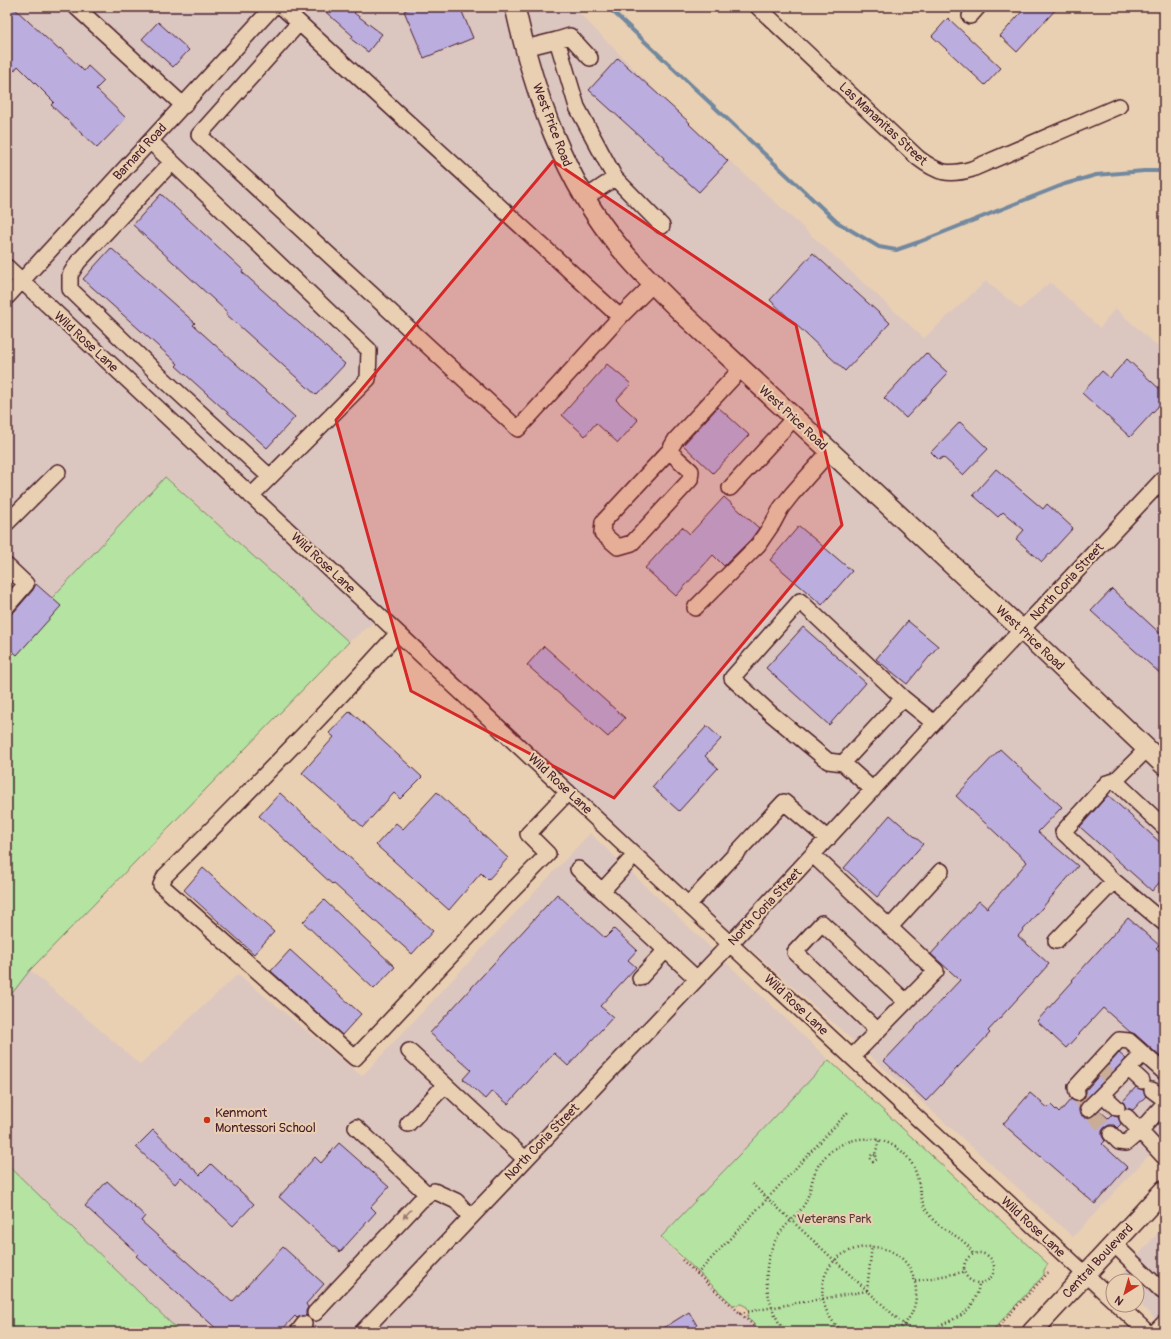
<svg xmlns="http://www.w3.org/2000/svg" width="1171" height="1339" viewBox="0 0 1171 1339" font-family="Pangolin,sans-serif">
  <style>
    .built { fill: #dcc6c0 }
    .green { fill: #b4e3a2; stroke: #7f8166 }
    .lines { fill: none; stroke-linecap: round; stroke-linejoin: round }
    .stream { stroke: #72889f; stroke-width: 4 }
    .building { fill: #bbaedf; stroke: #4a1f2b }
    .minor-tunnel { stroke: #caad97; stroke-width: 15; stroke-dasharray: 15 8; stroke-linecap: butt }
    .minor-casing { stroke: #4a1f2b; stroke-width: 18 }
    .major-casing { stroke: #4a1f2b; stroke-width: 22 }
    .path { stroke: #4a1f2b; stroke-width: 2.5; stroke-dasharray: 1 3; stroke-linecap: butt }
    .minor { stroke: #ead0b2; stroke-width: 15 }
    .major { stroke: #ead0b2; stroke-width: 19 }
    .oneway { fill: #9a786e }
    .marked { fill: #d62828; fill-opacity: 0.2; stroke: #d62828; stroke-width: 3; stroke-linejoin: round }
    .poi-dot { fill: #c8321e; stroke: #ead0b2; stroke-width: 1.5 }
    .labels { text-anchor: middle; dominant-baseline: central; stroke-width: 4; stroke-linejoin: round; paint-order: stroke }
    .street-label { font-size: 13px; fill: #4a1f2b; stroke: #ead0b2 }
    .poi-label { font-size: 13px; fill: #4a1f2b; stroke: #ead0b2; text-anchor: start }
    .park-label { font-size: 13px; fill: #5a3c3d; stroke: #ead0b2 }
  </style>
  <rect width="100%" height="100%" fill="#ead0b2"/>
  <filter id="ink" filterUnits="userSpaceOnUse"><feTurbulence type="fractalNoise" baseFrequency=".025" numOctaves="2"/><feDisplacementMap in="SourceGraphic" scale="8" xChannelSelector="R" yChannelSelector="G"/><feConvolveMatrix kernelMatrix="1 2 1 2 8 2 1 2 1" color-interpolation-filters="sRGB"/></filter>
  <g filter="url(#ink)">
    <path class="built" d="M7,7H573L681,116L924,338L986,281L1020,309L1050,282L1100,328L1115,308L1164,352V1139L1073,1237L720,922L387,612L349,642L166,477L7,646Z
      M590,833L829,1060L661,1237L682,1260L761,1332H180L7,1164V996L30,970L140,1064L238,974L362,1076Z
      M1164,1226V1328L1137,1301V1281H1119L1131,1263Z"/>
    <path class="green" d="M165,477L349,642L30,970L7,1000V646Z
      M829,1060L1048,1264L1044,1270V1275L991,1332H760L753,1323L747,1318L749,1312L747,1307L741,1304L733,1305L661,1237Z
      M7,1164L180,1332H7Z"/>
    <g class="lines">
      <path class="stream" d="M608,7L837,222L879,247L896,250L919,242L1065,184L1096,175L1144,171H1164"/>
    </g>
    <path class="building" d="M7,7H13L58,49L60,48L84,71L88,66L104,81L96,89L126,118L97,148L51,105L54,102L18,66L14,71L7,64Z
      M320,7H359L354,13L382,34L368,52L351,39L353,36Z
      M413,7H460L473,38L424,58L404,11Z
      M1026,7H1058L1017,52L1000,36Z
      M948,18L1001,68L985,85L932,36Z
      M158,22L189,50L173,67L142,39Z
      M618,58L690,123L689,124L728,161L699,192L663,160L664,158L589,90Z
      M161,194L243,270L242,272L345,364L316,395L226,314L227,312L133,225Z
      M111,248L195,323L193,325L295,417L267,448L176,366L178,364L83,279Z
      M813,253L890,323L845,371L770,300Z
      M926,353L948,373L906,418L884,398Z
      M1127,359L1164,393V400L1130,437L1082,393L1102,371L1110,378Z
      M607,364L631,384L616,400L638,420L618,443L596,423L585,436L562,415Z
      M718,407L749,435L713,473L683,445Z
      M960,422L988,449L963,475L943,457L939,460L931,452Z
      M996,469L1043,509L1047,504L1073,528L1042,562L1016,539L1024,530L1003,512L998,517L973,495Z
      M724,497L759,528L751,539L724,566L713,555L676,596L645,568L682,527L690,534Z
      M799,526L852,571L822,605L770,560Z
      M36,584L61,606L17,655L7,646V615L14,612L33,590Z
      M1112,589L1164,637V677L1091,611Z
      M908,621L938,646L907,684L876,659Z
      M803,627L866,683L829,725L766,668Z
      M544,646L625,718L608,737L527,665Z
      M350,711L422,777L400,799L394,793L363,827L302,773L334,737L329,733Z
      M707,726L721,739L705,756L718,768L679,811L652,787Z
      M1000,749L1062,807L1038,832L1078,866L1018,936L1049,964L988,1031L990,1033L926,1101L884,1061L960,980L931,954L979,901L987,908L1027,862L956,796Z
      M437,792L508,858L488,880L481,873L449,910L376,845L396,823L403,829Z
      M280,793L372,878L373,877L433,931L412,954L333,883L332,884L259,816Z
      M1108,795L1164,846V877L1152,891L1080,827Z
      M890,815L923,844L877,897L844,868Z
      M203,868L274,932L254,954L184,890Z
      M557,894L605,938L614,929L637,950L628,960L636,967L600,1006L613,1017L568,1066L554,1053L508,1104L492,1091L485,1099L463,1079L471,1070L430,1033Z
      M324,900L395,967L374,989L303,922Z
      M1128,918L1159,945L1156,948L1164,955V1060L1135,1034L1130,1032L1103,1008L1066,1048L1037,1021L1073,981L1072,980Z
      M290,950L361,1014L342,1035L271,971Z
      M1119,1053L1126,1059L1082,1103L1079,1107V1112L1081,1115L1085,1118H1091L1099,1110L1108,1118L1111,1115L1118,1117L1121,1124L1117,1128L1114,1125H1109L1104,1128L1102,1131V1136L1105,1141L1102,1144L1127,1167L1095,1204L1003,1124L1030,1093L1048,1108L1051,1105L1059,1113L1071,1099L1078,1102L1082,1100L1086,1096V1090Z
      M1136,1087L1143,1090L1146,1096L1133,1110L1126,1108L1123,1101Z
      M153,1130L200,1175L211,1164L254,1204L233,1226L181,1177L175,1184L136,1147Z
      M339,1143L389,1187L371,1207L376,1212L340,1252L279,1197L315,1157L321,1163Z
      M107,1181L145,1216L141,1221L232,1302L283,1247L324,1284L306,1304L308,1307L306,1311V1316H301L297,1318L295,1316L280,1332H220L136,1256L138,1254L85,1206Z
      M689,1312L701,1332H657Z"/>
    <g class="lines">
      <path class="minor-tunnel" d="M1099,1068L1109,1077
        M1077,1093L1085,1104
        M1093,1114L1111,1134"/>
      <defs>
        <path id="minor" d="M76,7L184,106
          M282,7L620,317L653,284
          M758,7L918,158C938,173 948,176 972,169L1119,106
          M970,16L978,7
          M299,23L199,135L518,429L620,317
          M525,48L557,40
          M150,141L369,350L368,379L251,496
          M172,162L78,262L70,275V289L157,373L270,477
          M615,178L662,226
          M585,198L615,178L577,107L557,40L570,36L590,58
          M7,267L730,944L1113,1300
          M7,297L273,7
          M669,451L603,522L602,533L618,547L632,543L690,480L691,471L669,451L676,439L741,369
          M730,488L794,418
          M7,523L58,472
          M7,566L26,584L7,606
          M695,608L758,545L773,523L781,508L792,494L829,452
          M398,633C323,717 244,797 165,876L161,885L355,1058L503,900L548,854L528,834L568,792
          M1147,749L1115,781L1164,827
          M843,763L903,698
          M873,790L843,763L828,761L769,712L732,678L800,601L903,698L934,723
          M635,855L602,891L697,979
          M813,855L936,971L852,1057
          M578,869L602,891
          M1114,881L1063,832L1107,783L1115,781
          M688,905L784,802L828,839
          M890,927L941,871
          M1056,941L1114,881L1164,923
          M640,978L666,950
          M878,1031L795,952L822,923L906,1002
          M409,1051L525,1159
          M1129,1069L1142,1081
          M1152,1090L1164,1099
          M1077,1093L1076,1087L1119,1040L1129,1041L1164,1072
          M1103,1095L1117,1108
          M1164,1104L1140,1131L1164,1157
          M1088,1109L1143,1054
          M408,1124L445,1085
          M356,1127L428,1195
          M1111,1134L1119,1142L1126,1143L1140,1131L1127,1117
          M1114,1244L1162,1291L1164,1288
          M1118,1305L1147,1332
          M315,1313L420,1201L434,1191L456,1201L471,1217
          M298,1332L304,1324
          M362,1332L730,944L934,723L1164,478
          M1155,1332L1164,1323"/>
        <path id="major" d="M515,7C534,93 564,181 621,249C640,272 661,292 682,313L1022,630L1164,765
          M1032,1332L1164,1190"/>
      </defs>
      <use href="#minor" class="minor-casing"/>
      <use href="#major" class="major-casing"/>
      <path class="path" d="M875,1155L872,1154L870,1158L873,1162L877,1159L876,1156L875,1155L879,1140
        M752,1184L912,1332
        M964 1268a15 15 0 1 1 30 0a15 15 0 1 1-30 0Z
        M682,1260L752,1324L758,1332
        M697,1274L849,1111
        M915,1281L964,1272
        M867,1290L872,1246
        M740,1313L867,1291
        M785,1332C764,1303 759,1262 780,1233C787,1223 798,1215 804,1205C811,1193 811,1178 818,1166C836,1137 874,1130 900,1150C926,1171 913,1195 931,1217C943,1233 964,1235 973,1254
        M845,1332C833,1325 826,1313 823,1300C813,1236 913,1226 916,1291C917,1307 909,1323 895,1332
        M933,1332C941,1324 948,1322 958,1317C971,1310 977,1298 979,1284
        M993,1332L1048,1273"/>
      <use href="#minor" class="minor"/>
      <use href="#major" class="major"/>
    </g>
    <defs><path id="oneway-solid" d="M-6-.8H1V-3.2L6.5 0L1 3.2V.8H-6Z"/></defs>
    <use class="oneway" href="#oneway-solid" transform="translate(407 1214) rotate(133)"/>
  </g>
  <path class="marked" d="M553,161L796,325L842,525L614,798L411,691L336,420Z"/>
  <circle class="poi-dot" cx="207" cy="1120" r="4"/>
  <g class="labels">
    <g class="street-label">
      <text transform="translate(883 124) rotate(43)">Las Mananitas Street</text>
      <text transform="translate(552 125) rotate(69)">West Price Road</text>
      <text transform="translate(140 152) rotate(-47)">Barnard Road</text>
      <text transform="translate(86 342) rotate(43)">Wild Rose Lane</text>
      <text transform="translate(793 418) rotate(43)">West Price Road</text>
      <text transform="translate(323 563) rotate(43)">Wild Rose Lane</text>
      <text transform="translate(1067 582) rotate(-47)">North Coria Street</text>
      <text transform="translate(1030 638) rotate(43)">West Price Road</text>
      <text transform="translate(560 784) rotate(43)">Wild Rose Lane</text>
      <text transform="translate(765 907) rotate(-47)">North Coria Street</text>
      <text transform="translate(796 1005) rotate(43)">Wild Rose Lane</text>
      <text transform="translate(542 1142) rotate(-46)">North Coria Street</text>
      <text transform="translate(1033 1227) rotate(43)">Wild Rose Lane</text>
      <text transform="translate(1098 1261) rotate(-47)">Central Boulevard</text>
    </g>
    <g class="poi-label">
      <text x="215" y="1113">Kenmont<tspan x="215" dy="15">Montessori School</tspan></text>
    </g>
    <g class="park-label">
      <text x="834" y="1219">Veterans Park</text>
    </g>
  </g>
  <rect width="1171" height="1339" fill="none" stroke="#ead0b2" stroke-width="24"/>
  <rect x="12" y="12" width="1147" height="1315" fill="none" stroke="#4a1f2b" stroke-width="1.5" filter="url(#ink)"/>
  <g transform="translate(1125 1293) rotate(217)"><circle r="19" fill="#ead0b2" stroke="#aa897c"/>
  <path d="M0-3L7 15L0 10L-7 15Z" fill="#c8321e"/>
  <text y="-6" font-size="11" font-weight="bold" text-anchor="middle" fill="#4a1f2b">N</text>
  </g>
</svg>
